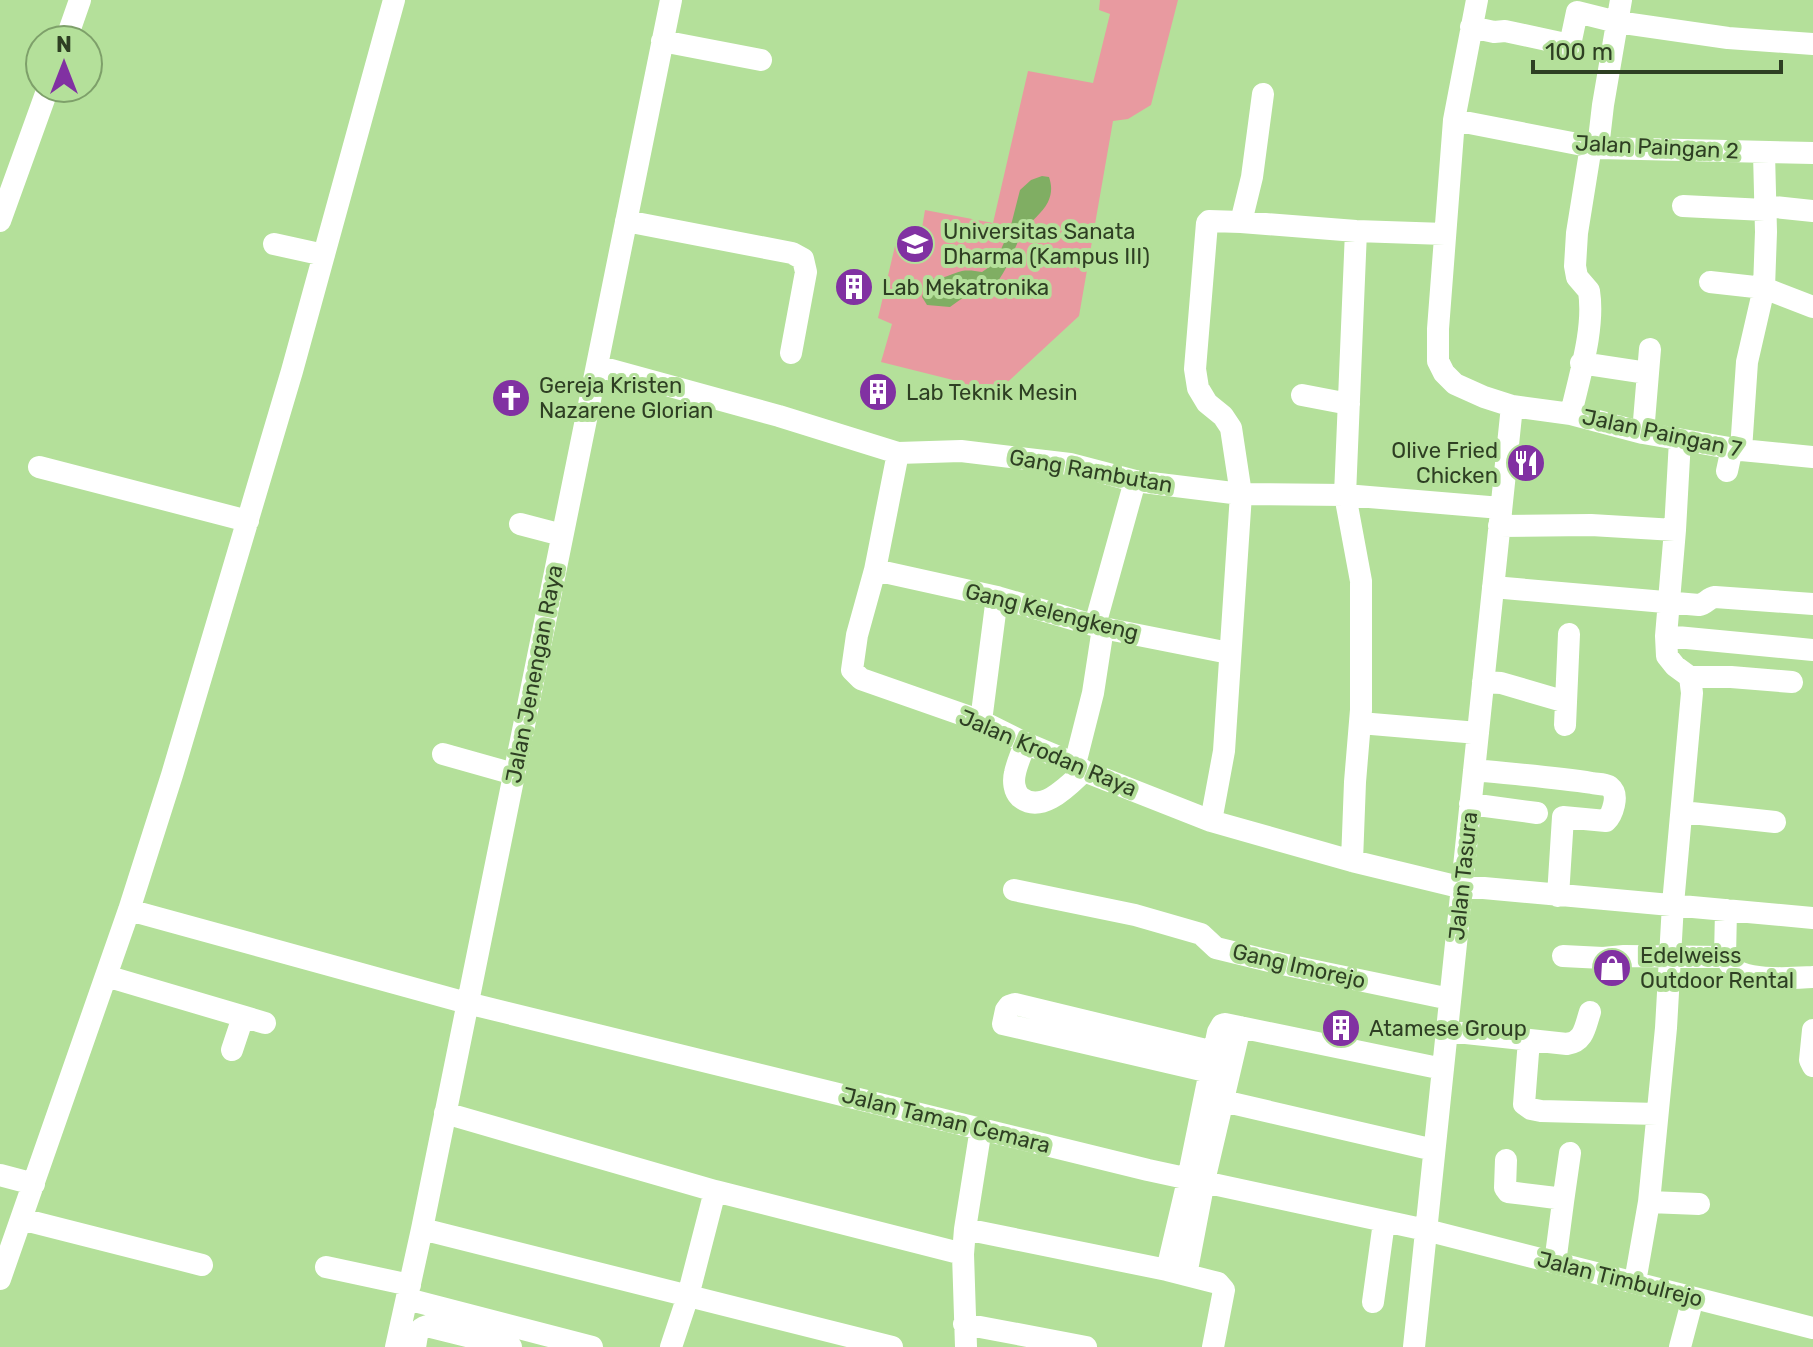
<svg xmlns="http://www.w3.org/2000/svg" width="1813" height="1347" viewBox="0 0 1813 1347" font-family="Rubik,sans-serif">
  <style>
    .green { fill: #e89aa0 }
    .water { fill: #80ae63 }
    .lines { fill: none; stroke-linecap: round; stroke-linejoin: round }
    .minor { stroke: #fff; stroke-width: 22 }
    .labels { text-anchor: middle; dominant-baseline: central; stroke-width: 8; stroke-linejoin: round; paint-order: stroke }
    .street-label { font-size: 22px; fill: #2e3f23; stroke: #b4e09a }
    .poi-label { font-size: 22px; fill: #2e3f23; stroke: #b4e09a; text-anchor: start }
  </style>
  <rect width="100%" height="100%" fill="#b4e09a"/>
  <path class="green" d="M1100,0H1178L1151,105L1128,119L1113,121L1079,316L986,402L959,398L965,383L881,362L892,324L878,318L895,246H919L925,210L993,223L1028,71L1093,83L1110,14L1099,10Z"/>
  <path class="water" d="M1042,176L1049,177C1052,186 1052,193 1048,202C1042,214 1031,220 1024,231C1011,251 1008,275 988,291C973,290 962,298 950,307L927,305L922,297L928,278C941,281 950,274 962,271C969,270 975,271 982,272L995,263L1010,229L1020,190L1031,180Z"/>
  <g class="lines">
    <path class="minor" d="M1477,0L1454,120L1438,329V361L1444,373L1455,384L1484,397L1512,406L1571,414L1643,433L1741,450L1813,457
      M1471,27L1494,32L1505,31L1570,45L1577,12L1617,22L1728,38L1813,44
      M66,40L80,0
      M662,41L761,60
      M1454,120L1598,148L1813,153
      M1598,148L1603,105L1621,0
      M1683,206L1765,210
      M1765,206L1813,211
      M0,221L48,88
      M626,221L792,253L803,259L806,272L791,353
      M1241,222L1356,231L1445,234
      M274,244L324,255
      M1710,282L1764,288L1813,307
      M1581,363L1647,373
      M597,366L779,416L898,453L961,451L1070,464L1135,481L1241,494L1345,495L1501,508
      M1302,395L1349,404
      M1571,414C1579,377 1595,329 1589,291L1577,277L1575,266L1577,233L1591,146
      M1643,433L1650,349
      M1741,450L1747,362L1764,288L1766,232L1764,153
      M898,453L875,570L857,635L852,670L861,679L981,721L1025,743L1075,764L1084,771L1211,821L1352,861L1451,885L1813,918
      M39,467L248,521
      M1727,471L1732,448
      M520,524L562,535
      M1499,526L1591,525L1675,530
      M875,570L997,597L1103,628L1229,653
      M1493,587L1699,605C1706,604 1708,598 1715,597L1813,604
      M1095,625L1135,481
      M1666,636L1813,650
      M1690,677H1731L1792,682
      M1483,682L1501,683L1566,702L1565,725
      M1566,702L1569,634
      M981,721L997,597
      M1360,723L1478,733
      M1025,743C1022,753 1017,763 1015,773C1013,781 1014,791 1020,797C1042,815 1069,785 1084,771
      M443,754L514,774
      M1075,764L1093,693L1103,628
      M1474,770C1513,774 1553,777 1592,783C1597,784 1607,784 1610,787C1620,795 1612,815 1606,821L1563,817L1558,896
      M1470,804L1537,813
      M1682,812L1775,822
      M1211,821L1224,751L1241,494L1231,428L1223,416L1207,403L1198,388L1195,369L1207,223L1209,221L1241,222L1252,177L1263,94
      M1352,861L1355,782L1361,710V581L1345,495L1356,231
      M1014,890L1135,915L1201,934L1216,948L1282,964L1450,999
      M129,910L467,1003L1148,1170L1426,1230L1813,1328
      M1563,956L1603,958L1624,956L1725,957L1726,910
      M1725,957C1726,958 1732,967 1733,968C1748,982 1793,978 1813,977
      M106,976L265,1023
      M1813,1030L1810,1060L1813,1066
      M1447,1031L1567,1044C1584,1042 1585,1027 1590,1012
      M1529,1040L1524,1104L1531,1109L1541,1111L1657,1114
      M232,1050L243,1017
      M1210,1072L1003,1024L1006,1010L1009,1006L1015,1004L1214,1052
      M1210,1098L1434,1150
      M445,1113L715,1191L963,1254
      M1506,1160L1505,1188L1508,1192L1556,1198L1563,1202L1570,1153
      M0,1175L34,1184
      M1649,1202L1699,1204
      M21,1219L202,1265
      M422,1229L892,1347
      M965,1229L1167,1270L1218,1283L1224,1290L1213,1347
      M1555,1263L1563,1202
      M326,1267L410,1285
      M1167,1270L1186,1189L1218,1032L1222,1025L1225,1024L1443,1069
      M1186,1275L1204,1181L1240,1027
      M0,1279L129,910L172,775L292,371L394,0
      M1635,1282L1649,1202L1666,1028L1673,904L1692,693L1690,677L1675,666L1667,656L1666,636L1675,530L1680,440
      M407,1299L592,1347
      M1373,1302L1384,1222
      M964,1324L1086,1347
      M396,1347L422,1229L671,0
      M415,1347C417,1337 416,1329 427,1326L511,1347
      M671,1347L688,1296L715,1191
      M966,1347L963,1254L965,1229L981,1128
      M1414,1347L1512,406
      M1680,1347L1693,1298"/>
  </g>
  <defs>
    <symbol id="university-disc" viewBox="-11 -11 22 22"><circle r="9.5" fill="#8131a2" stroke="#b4e09a"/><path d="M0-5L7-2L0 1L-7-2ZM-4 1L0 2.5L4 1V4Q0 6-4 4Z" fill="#fff"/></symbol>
    <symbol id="building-disc" viewBox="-11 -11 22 22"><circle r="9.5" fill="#8131a2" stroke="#b4e09a"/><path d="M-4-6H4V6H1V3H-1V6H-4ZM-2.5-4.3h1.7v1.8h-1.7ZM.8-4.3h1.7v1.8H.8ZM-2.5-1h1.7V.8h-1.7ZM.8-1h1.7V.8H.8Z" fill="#fff"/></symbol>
    <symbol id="church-disc" viewBox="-11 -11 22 22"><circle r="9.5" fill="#8131a2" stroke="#b4e09a"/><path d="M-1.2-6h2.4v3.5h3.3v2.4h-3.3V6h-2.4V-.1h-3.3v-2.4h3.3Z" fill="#fff"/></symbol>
    <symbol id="restaurant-disc" viewBox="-11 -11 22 22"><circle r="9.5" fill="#8131a2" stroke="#b4e09a"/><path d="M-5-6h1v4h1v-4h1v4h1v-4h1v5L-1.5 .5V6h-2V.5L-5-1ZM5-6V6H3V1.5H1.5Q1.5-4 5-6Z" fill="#fff"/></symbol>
    <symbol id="shop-disc" viewBox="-11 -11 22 22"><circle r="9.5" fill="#8131a2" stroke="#b4e09a"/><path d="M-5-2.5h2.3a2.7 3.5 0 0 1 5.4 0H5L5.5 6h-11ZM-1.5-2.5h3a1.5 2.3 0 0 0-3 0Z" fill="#fff"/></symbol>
  </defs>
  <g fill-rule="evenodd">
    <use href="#university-disc" x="893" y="222" width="44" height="44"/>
    <use href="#building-disc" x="832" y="265" width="44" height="44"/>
    <use href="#building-disc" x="856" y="370" width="44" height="44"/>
    <use href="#church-disc" x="489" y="376" width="44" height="44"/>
    <use href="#restaurant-disc" x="1504" y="441" width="44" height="44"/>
    <use href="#shop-disc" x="1590" y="946" width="44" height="44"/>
    <use href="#building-disc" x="1319" y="1006" width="44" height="44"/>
  </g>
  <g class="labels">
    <g class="street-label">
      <text transform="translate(1657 147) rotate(3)">Jalan Paingan 2</text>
      <text transform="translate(1662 433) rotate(12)">Jalan Paingan 7</text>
      <text transform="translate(1091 471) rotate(10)">Gang Rambutan</text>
      <text transform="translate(1052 612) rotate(14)">Gang Kelengkeng</text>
      <text transform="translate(534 674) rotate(-79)">Jalan Jenengan Raya</text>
      <text transform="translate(1048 753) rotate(23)">Jalan Krodan Raya</text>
      <text transform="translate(1463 876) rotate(-84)">Jalan Tasura</text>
      <text transform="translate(1299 966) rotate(13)">Gang Imorejo</text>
      <text transform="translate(946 1120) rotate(14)">Jalan Taman Cemara</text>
      <text transform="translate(1620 1279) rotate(14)">Jalan Timbulrejo</text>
    </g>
    <g class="poi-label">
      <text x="943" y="231">Universitas Sanata<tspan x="943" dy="25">Dharma (Kampus III)</tspan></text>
      <text x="882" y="287">Lab Mekatronika</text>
      <text x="539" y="385">Gereja Kristen<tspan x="539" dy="25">Nazarene Glorian</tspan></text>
      <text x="906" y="392">Lab Teknik Mesin</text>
      <text x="1498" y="450" text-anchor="end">Olive Fried<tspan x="1498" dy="25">Chicken</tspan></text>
      <text x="1640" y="955">Edelweiss<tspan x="1640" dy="25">Outdoor Rental</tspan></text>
      <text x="1369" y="1028">Atamese Group</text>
    </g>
  </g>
  <g transform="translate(64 64)"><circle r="38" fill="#b4e09a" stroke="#7ea06a" stroke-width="2"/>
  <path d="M0-6L14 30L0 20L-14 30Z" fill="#8131a2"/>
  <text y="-12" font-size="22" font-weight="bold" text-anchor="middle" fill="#2e3f23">N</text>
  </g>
  <path d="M1533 60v12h248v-12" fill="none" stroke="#2e3f23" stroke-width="4"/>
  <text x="1545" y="60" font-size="24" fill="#2e3f23" stroke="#b4e09a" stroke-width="6" paint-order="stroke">100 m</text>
</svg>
